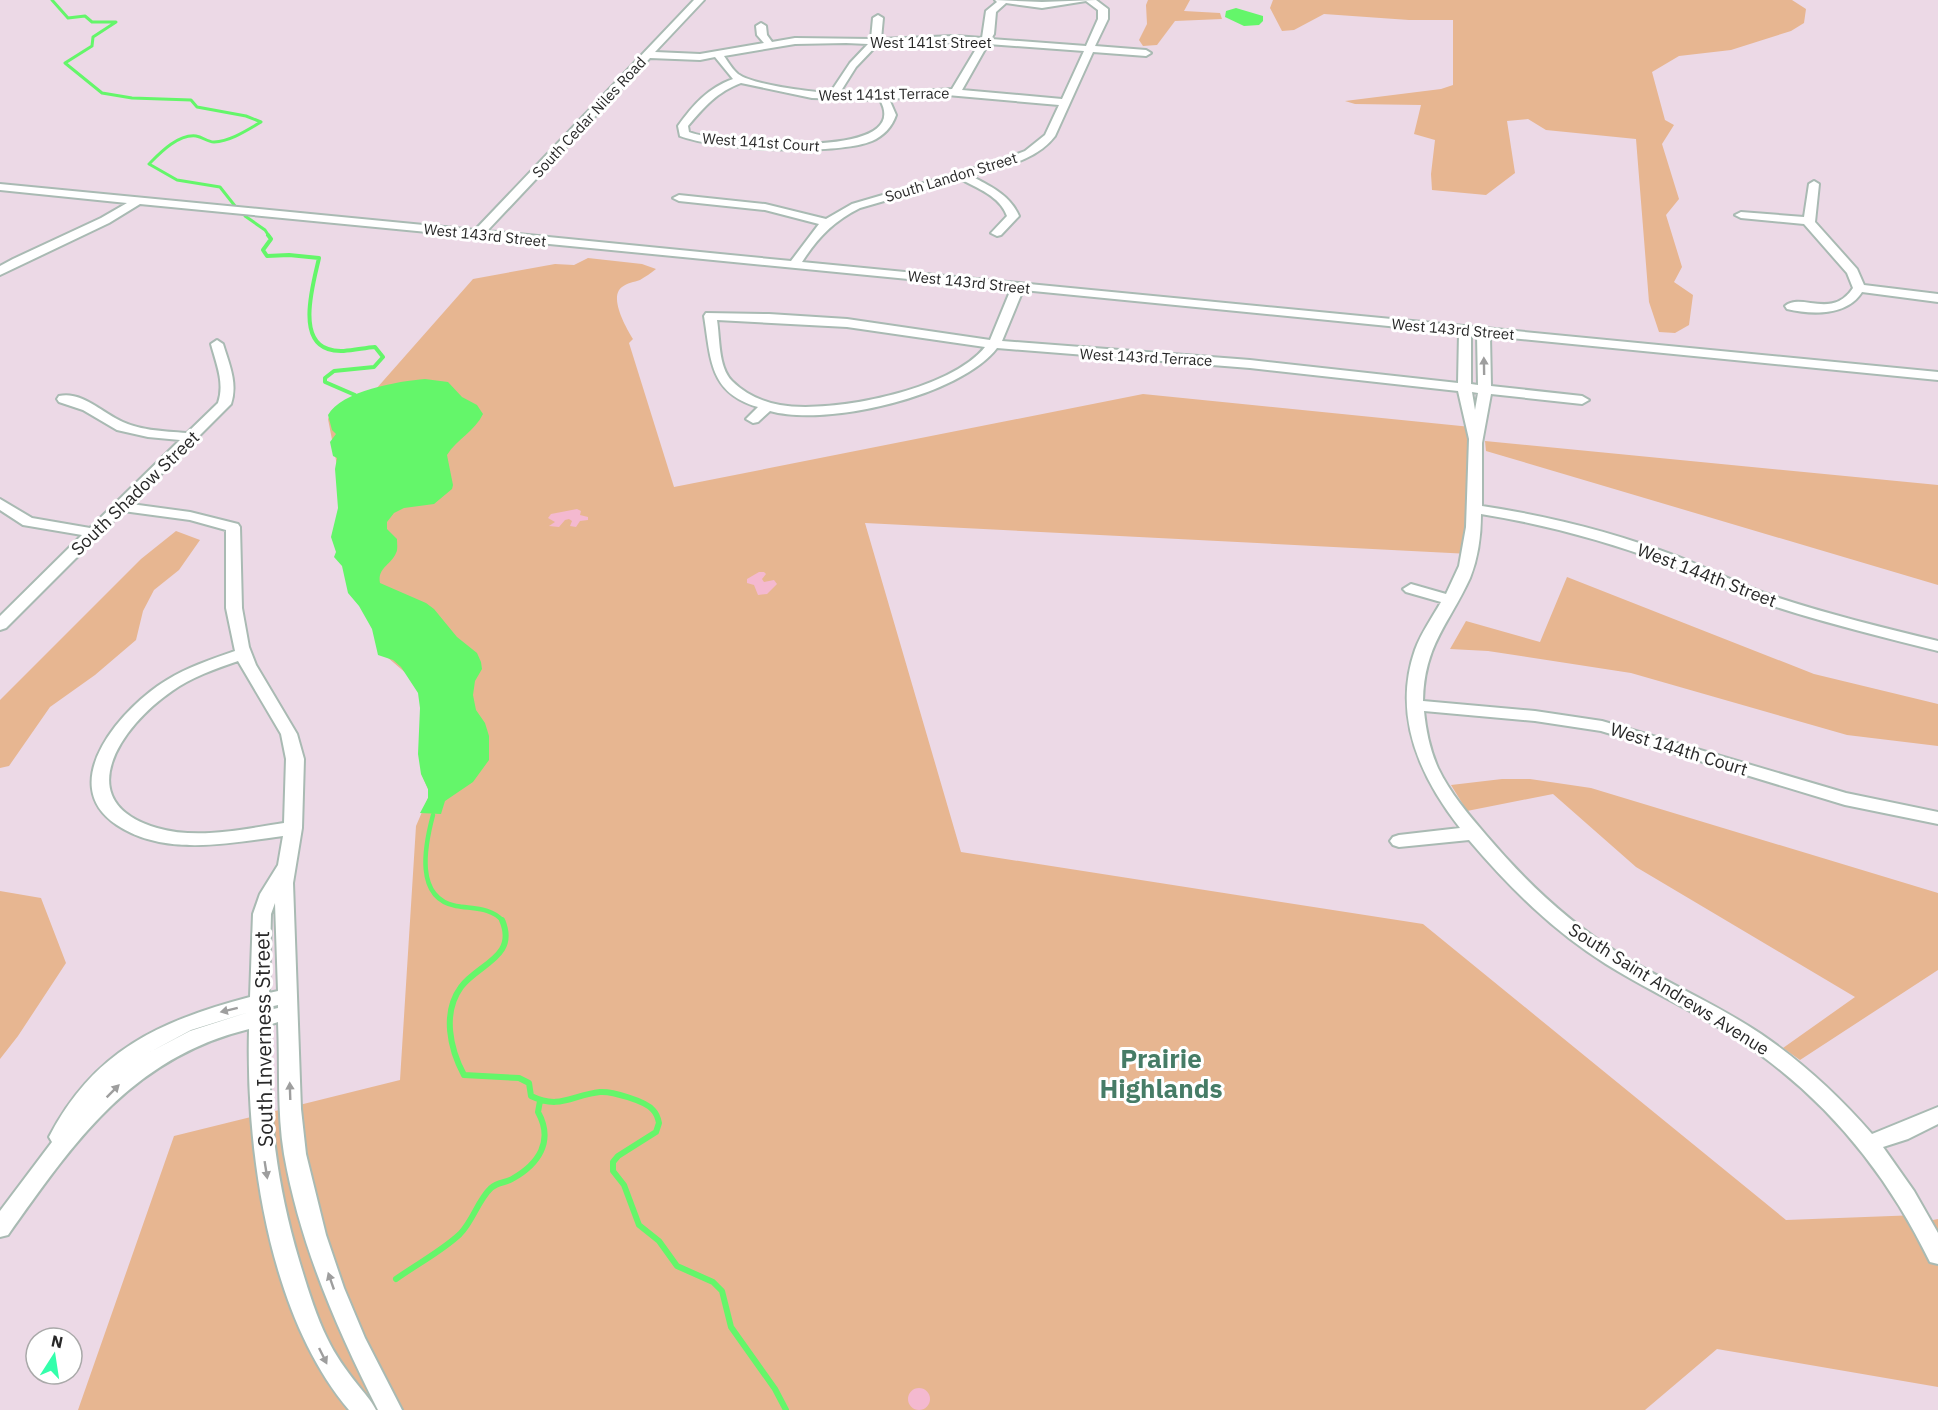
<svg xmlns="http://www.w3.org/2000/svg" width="1938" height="1410" viewBox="0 0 1938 1410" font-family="'IBM Plex Sans',sans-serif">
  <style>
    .green { fill: #e7b691 }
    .sand { fill: #f4b9d0 }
    .water { fill: #64f66a }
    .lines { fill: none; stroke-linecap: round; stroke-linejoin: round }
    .stream-far3 { stroke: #64f66a; stroke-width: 3 }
    .stream-far2 { stroke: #64f66a; stroke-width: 4 }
    .stream-far1 { stroke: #64f66a; stroke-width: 4.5 }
    .stream { stroke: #64f66a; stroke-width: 6 }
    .street-casing { stroke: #a9bab3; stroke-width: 4 }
    .street { fill: #fff; fill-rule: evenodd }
    .oneway { fill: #9e9e9e }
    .labels { text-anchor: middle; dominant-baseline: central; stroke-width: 6; stroke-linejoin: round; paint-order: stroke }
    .far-street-label { font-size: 15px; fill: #282828; stroke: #fff }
    .street-label { font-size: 18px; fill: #282828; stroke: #fff }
    .near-street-label { font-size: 21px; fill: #282828; stroke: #fff }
    .near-quarter-label { font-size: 26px; font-weight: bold; fill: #467c66; stroke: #fff }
  </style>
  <rect width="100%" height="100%" fill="#ecd9e6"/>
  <path class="green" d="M1148,0H1190L1184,11L1220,13L1222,19L1175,21L1157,45L1143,46L1139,40L1147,24L1146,5Z
    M1273,0H1792L1806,9L1804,23L1791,31L1731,50L1679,56L1652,72L1665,120L1674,125L1662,144L1679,199L1666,215L1682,267L1674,282L1693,295L1689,325L1675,333L1659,332L1649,302L1636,139L1546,130L1528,119L1507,121L1515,173L1486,195L1432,190L1431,174L1435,140L1414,134L1421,105L1355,104L1345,101L1441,89L1453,85V20H1409L1324,14L1294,30L1282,31L1270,8Z
    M588,258L642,264L656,269C651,273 645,277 640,280C634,282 627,283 622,287C608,297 627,329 633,339L629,343L674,487L1143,394L1471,427L1470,554L865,523L961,852L1423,924L1786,1220L1918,1215L1923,1222L1938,1219V1387L1717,1349L1645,1410H78L174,1136L400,1080L416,826L428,798V789L421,773L428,692L380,651L341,486L328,419L333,409L352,397L376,389L473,279L555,264L574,265Z
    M1485,441L1938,485V585L1486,451Z
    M176,531L200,540L179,570L154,590L143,611L136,640L95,675L50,707L9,766L0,768V700L141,559Z
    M1567,577L1814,674L1938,704V746L1847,735L1631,673L1488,651L1450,649L1466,621L1540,642Z
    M1502,779H1530L1591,788L1938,893V970L1800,1060L1783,1048L1855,997L1636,867L1553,794L1467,811L1451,785Z
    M0,891L41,898L66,963L18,1036L0,1059Z"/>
  <path class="sand" d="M577,509L581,511L580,515L588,517V520L580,521L576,527L570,526L572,521L569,519L565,520L559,527L549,526L555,522L548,518L551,514Z
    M764,572L766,574L762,579L764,582L774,580L777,584L767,594L758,595L754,585L747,583V579L759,572Z
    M908 1399a11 11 0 1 1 22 0a11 11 0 1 1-22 0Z"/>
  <path class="water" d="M1236,8L1263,16V21L1259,25L1244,26L1225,17L1226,11Z
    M425,379L448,382L462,397L477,405L483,414C475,431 457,439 447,455L453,485L452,489L434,504L404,508L394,513L387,522V529L397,539C397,543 398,550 396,553C391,565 377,568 380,583L426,603L434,609L457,637L477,653L481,662L482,669L475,681L473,695L476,710L485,723L489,736V760L473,782L445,801L441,814L420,813L428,798V789L421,774L418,754L420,708L418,693L401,667L393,660L378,655L372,629L359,606L348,593L342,566L334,557L336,552L331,537L338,508L335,469L337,458L333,456L330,442L336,434L332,430L328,415C341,391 399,381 425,379Z"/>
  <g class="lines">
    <path class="stream-far3" d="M52,0L68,18L85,16L92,22H116L93,37L92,46L65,63L102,93L132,98L191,100L197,107L246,116L261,122C247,130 231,141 214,142C207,142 203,137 196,136C178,134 160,153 149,164L177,180L220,187L235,206
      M245,216L265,230L269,236"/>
    <path class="stream-far2" d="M268,235L271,239L263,250L267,256L289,255L319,258C314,281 296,339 328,349C342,354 360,348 375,347L383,357L374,367L334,371L325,378V382L355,395"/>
    <path class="stream-far1" d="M433,815C425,845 414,898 456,906C473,909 491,907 503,921"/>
    <path class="stream" d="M502,920C518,957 478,964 461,987C442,1013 450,1049 464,1075L519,1078L529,1083L531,1096C560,1110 572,1095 600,1092C611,1091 646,1101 653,1110C657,1114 658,1118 659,1123L656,1132L618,1156L613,1162V1171L624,1185L639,1225L659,1241L677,1266L713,1282L722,1291L731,1327L775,1389L786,1410
      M396,1279C417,1264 442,1251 460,1234C473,1221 478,1200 491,1188C498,1182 505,1183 512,1179C539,1164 554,1141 538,1112L540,1101"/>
    <defs>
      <path id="street" d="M694,0H704L655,52L700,54L764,43L757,35L756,26L761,23L766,26L767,35L772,42L795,38L871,39L873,18L878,15L883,18L881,39L955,36L982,38L986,11L997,2L995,0L1042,2L1096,0L1108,9V19L1095,46L1146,50L1151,53L1146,56L1093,52L1055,136C1035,162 1000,167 971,176C990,186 1010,195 1019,216L1001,235L997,236L991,233L1007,216C1000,196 977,188 960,179L860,208C834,221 818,237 802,262L1938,372V380L1490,336L1491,386L1582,396L1589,400L1582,404L1491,394L1482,443V506C1549,516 1616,533 1679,557C1709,569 1737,583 1767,594C1823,613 1881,627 1938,641V651C1878,636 1817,621 1758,601C1727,590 1697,575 1666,563C1606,541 1544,524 1481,514C1481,536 1478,558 1470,578C1449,624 1424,645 1423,701L1535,711L1602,721L1846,793L1938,812V824L1845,805L1601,731L1535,721L1424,711C1426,731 1430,750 1438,768C1450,793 1468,814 1486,835C1525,881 1567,921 1618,953C1664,982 1715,1003 1761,1034C1802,1062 1839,1096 1872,1134L1938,1107V1124L1908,1139L1883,1147L1914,1191L1938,1233V1264L1930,1262C1891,1182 1838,1113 1766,1059C1717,1021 1659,997 1606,964C1553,931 1510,888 1469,840L1399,847L1393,845L1390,841L1393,837L1399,835L1460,828C1420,777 1392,716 1415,650C1421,633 1432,618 1441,602L1406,592L1403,589L1411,584L1446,594L1459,566L1466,527L1469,439L1458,391L1250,368L997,348C960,396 827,427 770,411L758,422L753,423L746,419L758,407C709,393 711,359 704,316L706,313L769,314L847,319L990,340L1011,289L140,204L109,223L0,275V266L13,259L101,218L127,203L0,190V184L475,230ZM1086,1L1098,10V19L1086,46L991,39L994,34L996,12L1006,3L1042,8ZM955,42L979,44L952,89L865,95L839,94L856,67L877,45L896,46ZM846,43L868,44L850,63L830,93C811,92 753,85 738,74C733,70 728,62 724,56L795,44ZM988,44L1084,51L1062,99L962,90ZM715,57L733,79C708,88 693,105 678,126L680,136C716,150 836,156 872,141C883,136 892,127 896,115L889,99L947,95L1059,105L1045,135L1025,151L999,161L852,204L826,219L765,204L679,195L673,198L679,201L765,210L819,224L791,261L487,231L650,58L700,60ZM741,83L812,98L880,100C916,163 716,143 689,132L688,126C704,107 717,92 741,83ZM1023,290L1459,333L1458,383L1250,360L1002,341ZM717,320L847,327L985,347C951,390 832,414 780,405C763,402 745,394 732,381C718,367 720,338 717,320ZM1471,334L1477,335L1478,385L1471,384ZM1472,392L1478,393L1475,410Z
        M1814,181L1819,184L1815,222L1857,269L1864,285L1938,294V302L1862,292C1847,316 1812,315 1787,309L1785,306C1801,292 1832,320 1853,288L1847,273L1804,224L1741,218L1735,215L1741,212L1804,217L1809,184Z
        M217,340L223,344C229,364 238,383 231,404L131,504L190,512L238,524L240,527L242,608L249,647L256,665L297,734L304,759L302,828L293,883L301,1109L306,1154L326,1235L344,1288L365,1338L402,1410H378C337,1329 300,1245 284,1154C277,1111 280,1066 278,1022L269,1025C268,1109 275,1179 299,1260C307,1286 315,1314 327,1338C335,1355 346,1370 357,1384C364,1393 371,1400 376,1410H349C268,1314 246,1151 249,1029C131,1058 74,1142 8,1235L0,1237V1211L52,1142L49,1137C94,1050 160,1021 250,997L253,914L260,894L278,865L283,836C230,843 165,857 117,825C53,783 125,705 167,680C188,667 212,659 235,651L226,608V530L190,520L123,511L6,628L0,630V616L82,535L23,525L0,510V499L32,518L90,528L180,440L148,437L117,430L83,410L59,402L57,399L59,396C79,391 99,409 115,418C137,431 163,431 187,433L218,403C225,383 216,363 211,344ZM238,661L281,734L286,759L284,823C244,829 198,840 157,828C68,802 121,726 172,691C192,677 215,669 238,661ZM275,903L278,991L269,993L271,914ZM278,1005V1008L269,1010V1007ZM249,1012L190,1031L150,1052L191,1030Z"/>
    </defs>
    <use href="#street" class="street-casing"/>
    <use href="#street" class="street"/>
  </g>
  <defs><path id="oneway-solid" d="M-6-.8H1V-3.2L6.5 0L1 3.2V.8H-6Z" transform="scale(1.5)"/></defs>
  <g class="oneway">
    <use href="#oneway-solid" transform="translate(1484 366) rotate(-91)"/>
    <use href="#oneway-solid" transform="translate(229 1010) rotate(166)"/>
    <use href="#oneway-solid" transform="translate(113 1091) rotate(-45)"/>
    <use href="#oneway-solid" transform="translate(290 1091) rotate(-92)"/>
    <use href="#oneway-solid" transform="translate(266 1170) rotate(81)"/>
    <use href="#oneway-solid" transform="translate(331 1281) rotate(-109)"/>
    <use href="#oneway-solid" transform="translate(323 1356) rotate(64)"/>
  </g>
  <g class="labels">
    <g class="far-street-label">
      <text x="931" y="42">West 141st Street</text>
      <text transform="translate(884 94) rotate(-1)">West 141st Terrace</text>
      <text transform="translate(589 117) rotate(-47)">South Cedar Niles Road</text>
      <text transform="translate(761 142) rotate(4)">West 141st Court</text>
      <text transform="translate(951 177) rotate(-17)">South Landon Street</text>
      <text transform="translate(485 235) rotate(6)">West 143rd Street</text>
      <text transform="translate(969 282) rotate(6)">West 143rd Street</text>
      <text transform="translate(1453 329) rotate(5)">West 143rd Street</text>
      <text transform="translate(1146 357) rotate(3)">West 143rd Terrace</text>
    </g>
    <g class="street-label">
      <text transform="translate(135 493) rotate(-44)">South Shadow Street</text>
      <text transform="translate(1707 575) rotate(21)">West 144th Street</text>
      <text transform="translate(1679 749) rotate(17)">West 144th Court</text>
      <text transform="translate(1669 989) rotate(32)">South Saint Andrews Avenue</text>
    </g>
    <g class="near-street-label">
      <text transform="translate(263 1039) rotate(-91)">South Inverness Street</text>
    </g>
    <g class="near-quarter-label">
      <text x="1161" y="1058">Prairie<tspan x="1161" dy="30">Highlands</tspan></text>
    </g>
  </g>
  <g transform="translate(54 1356) rotate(12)"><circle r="28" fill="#ffffff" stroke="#a9a9a9" stroke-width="1.5"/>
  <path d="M0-4.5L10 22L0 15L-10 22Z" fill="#33ffab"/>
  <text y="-9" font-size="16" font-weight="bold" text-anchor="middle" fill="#282828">N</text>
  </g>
</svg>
